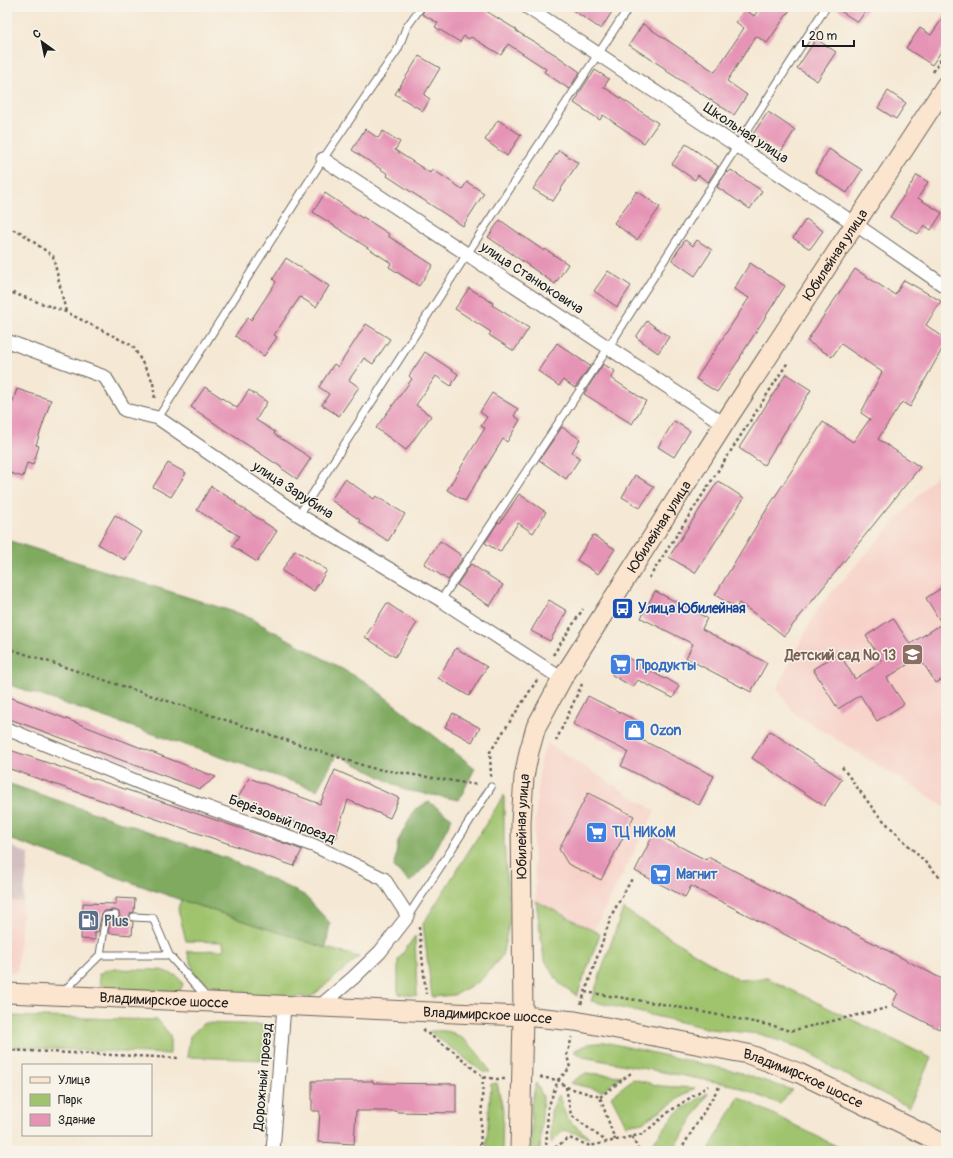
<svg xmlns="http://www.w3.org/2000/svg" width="953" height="1158" viewBox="0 0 953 1158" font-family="Pangolin,sans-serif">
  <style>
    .built { fill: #f7d1c8 }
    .industrial { fill: #d2bfc0 }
    .green { fill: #a0c46e; stroke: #5e7045 }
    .forest { fill: #80aa61; stroke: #4e633e }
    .building { fill: #e694b6 }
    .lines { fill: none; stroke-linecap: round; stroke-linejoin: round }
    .lane-casing { stroke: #68635c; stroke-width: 9 }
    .street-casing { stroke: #68635c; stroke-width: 15 }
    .secondary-casing { stroke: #68635c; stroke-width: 21 }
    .path { stroke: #68635c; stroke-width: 2.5; stroke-dasharray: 3 3; stroke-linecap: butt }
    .lane { stroke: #fff; stroke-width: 7 }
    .street { stroke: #fff; stroke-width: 13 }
    .secondary { stroke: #fce5cf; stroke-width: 19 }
    .labels { text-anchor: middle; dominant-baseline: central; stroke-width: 3; stroke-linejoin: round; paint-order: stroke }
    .street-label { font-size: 14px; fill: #1c1c1c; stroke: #f7f3e8 }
    .transit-label { font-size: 14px; font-weight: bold; fill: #164399; stroke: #f7f3e8; text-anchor: start }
    .education-label { font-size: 14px; font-weight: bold; fill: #785e54; stroke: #f7f3e8; text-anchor: end }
    .shop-label { font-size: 14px; font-weight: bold; fill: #366cbe; stroke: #f7f3e8; text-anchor: start }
    .service-label { font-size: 14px; font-weight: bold; fill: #4e5e75; stroke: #f7f3e8; text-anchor: start }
  </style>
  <rect width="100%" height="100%" fill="#f7f3e8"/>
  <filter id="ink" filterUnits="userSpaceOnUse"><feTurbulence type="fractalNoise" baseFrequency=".025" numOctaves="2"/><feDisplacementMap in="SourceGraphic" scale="8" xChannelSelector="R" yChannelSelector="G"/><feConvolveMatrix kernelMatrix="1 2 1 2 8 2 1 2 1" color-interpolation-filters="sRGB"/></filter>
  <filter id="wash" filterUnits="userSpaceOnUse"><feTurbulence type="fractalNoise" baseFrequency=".012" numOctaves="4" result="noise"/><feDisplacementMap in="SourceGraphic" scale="16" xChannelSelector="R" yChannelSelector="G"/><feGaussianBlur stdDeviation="0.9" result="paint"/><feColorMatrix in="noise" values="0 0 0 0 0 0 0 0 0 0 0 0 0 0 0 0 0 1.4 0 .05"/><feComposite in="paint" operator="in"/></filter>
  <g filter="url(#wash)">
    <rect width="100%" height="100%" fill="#f5e8d4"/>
    <path class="built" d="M946,464V807L795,714L777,688L818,608Z
      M547,743L655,811L594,930L536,901L533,847L540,763Z
      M7,901L23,902L17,973H7Z"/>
    <path class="industrial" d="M7,845L29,854L23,902L7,901Z"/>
    <path class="green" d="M504,795V843L510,919L502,956L480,981L454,995L432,997L423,924Z
      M181,900L326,948L359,957L311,997L226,995L195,976L187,951L224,950L223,942L186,941L178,909Z
      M536,901L600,934L577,996L559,983L544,959Z
      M623,909L737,979L767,978L931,1058L909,1107L831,1067L809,1051L759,1034L710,1029L591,1001Z
      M415,936L417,996L398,994V960Z
      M108,969L161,970L177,976L183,984L180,991L105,989L100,984L99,974Z
      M7,1016L158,1020L170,1035V1054L7,1047Z
      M204,1023L271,1025L267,1060L187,1057L190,1036Z
      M430,1031C437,1031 446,1030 453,1033C470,1041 481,1056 490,1072H483L430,1032Z
      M605,1042L738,1072L792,1090L780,1104L732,1085L583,1057L573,1051L588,1044Z
      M586,1073L622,1076L602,1091L570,1083Z
      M633,1079L661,1086L695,1088L643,1122L626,1125L611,1096Z
      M497,1083L503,1110L502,1151H486L491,1084Z
      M536,1083L543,1097L540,1151H531V1104Z
      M708,1093L673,1151H647V1150L676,1113Z
      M559,1095L567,1119L589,1137L564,1130L551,1143V1111Z
      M739,1097L846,1151H708Z"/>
    <path class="forest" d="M7,540L244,615L366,682L475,768L459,800L405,790L337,754L317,790L7,684Z
      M7,783L226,858L304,895L330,923L326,948L181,900L7,838Z
      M429,802L452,818L429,863L410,882L394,867L398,841L415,809Z"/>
    <g id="blocks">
      <path class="building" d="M426,7H489L486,11L517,30L516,31L556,55L580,72L569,89L544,72L546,69L508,44L501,55L471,37L469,39L464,36L460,42L435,27L438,23L422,14Z
        M568,7H615L601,29Z
        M760,7H792L767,43L756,36L727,81L747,95L734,115L665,70L666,69L629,45L643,24L715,72L744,28L736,22L745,9L754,16Z
        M834,7H868L858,22Z
        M946,13V44L932,65L906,48L920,28L931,35Z
        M816,39L836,52L817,81L797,68Z
        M419,56L440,68L424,95L430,99L423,111L395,94Z
        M595,70L609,79L604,87L658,123L644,143L603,115L600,120L574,103L579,95H578L589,78H590Z
        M888,91L906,103L896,119L878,108Z
        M768,112L795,130L780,153L753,134Z
        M498,120L521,135L507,156L485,140Z
        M365,129L378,138L383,131L400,142L395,150L430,173L432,169L462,189L467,182L484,193L463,226L387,176L388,174L352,150Z
        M686,144L718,166L708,182L698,175L695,180L672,164Z
        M829,149L862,170L847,193L815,172Z
        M559,150L578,163L553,201L533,189Z
        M731,170L762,191L750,209L717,187L727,171L728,173Z
        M917,175L928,182L918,198L942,213L931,230L924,225L918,234L890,217Z
        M637,191L660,207L637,240L614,223Z
        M325,193L362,218L363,217L389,234L388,236L433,265L419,286L389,267L391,263L313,212Z
        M806,219L823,231L810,249L793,238Z
        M500,220L544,251L545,249L568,264L555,284L488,237Z
        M685,240L693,246L697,240L712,250L695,276L672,260Z
        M286,258L329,286L316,307L300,297L274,335L277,337L264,356L235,336L248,317L251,320L276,282L273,279Z
        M750,263L785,286L740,357H741L717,392L696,379L749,298L734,289Z
        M855,269L895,295L904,280L941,301L926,325L946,339V342L910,407L902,402L878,439L920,467L784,636L764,620L739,603L736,608L715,595L760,520L823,422L853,442L870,419L861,413L882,372L841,344L832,357L807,341Z
        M608,271L631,286L617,307L594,291Z
        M469,288L493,303L492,305L529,328L514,351L489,335L491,332L455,309Z
        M647,321L669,337L658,353L636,337Z
        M366,324L390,339L373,364L364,358L349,380L359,387L339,416L322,405L329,394L319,387L334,364L338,367Z
        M557,343L590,366L575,388L563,380L559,386L538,371Z
        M425,352L458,374L451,386L436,376L416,405L431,416L406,450L376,428L412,379L409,376Z
        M603,364L615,371L611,378L646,401L632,424L584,394Z
        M786,374L811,390L764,465L739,448Z
        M205,387L237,408L249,390L267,402L256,420L275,432L274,434L311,458L297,479L281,468V467L223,429L191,407Z
        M17,389L51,400L36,445L39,446L33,465L27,463L23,477L7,472V419Z
        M492,393L518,409L514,416L520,420L507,442L503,439L465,501L447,490L485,428L481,426L487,417L480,412Z
        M674,421L690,431L674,457L658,447Z
        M562,427L580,439L572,452L580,458L566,479L539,460Z
        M168,463L186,473L171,497L153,487Z
        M635,475L654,487L640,508L622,497Z
        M345,479L374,499L376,496L405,514L388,541L359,522L360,520L331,500Z
        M718,481L744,498L695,573L669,557Z
        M211,486L236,502L235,503L277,531L257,562L232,546L239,536L197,510Z
        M519,494L546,512L533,533L518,523L500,552L485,543L498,522L500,523Z
        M115,515L142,532L125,560L98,544Z
        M593,535L615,549L598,574L577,560Z
        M440,541L461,555L460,557L462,559L448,580L424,564Z
        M295,550L327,570L314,591L282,571Z
        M471,564L503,585L490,606L457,585Z
        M946,585V677L936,683L919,657L887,678L904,704L877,721L860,695L838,709L813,669L839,653L855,679L882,662L866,636L893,618L910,644L942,624L926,598Z
        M655,591L707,618L702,629L767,663L751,692L686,658L693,644L641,618Z
        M549,600L567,611L550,641L531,631Z
        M387,603L417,623L395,657L365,637Z
        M456,648L487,667L469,696L438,678Z
        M623,655L665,679L666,678L679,686L673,698L638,680L633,687L612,675Z
        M7,696L216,777L200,789L7,718Z
        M588,696L643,724L636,737L714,776L699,805L621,766L628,752L573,724Z
        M453,713L480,728L472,742L445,727Z
        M770,731L842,779L824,806L752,758Z
        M7,749L292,846L302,850L294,866L7,768Z
        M335,770L399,798L390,818L348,800L335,839L238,798L249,778L320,804Z
        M588,793L634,816L601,880L568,864L559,849Z
        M654,833L706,860L708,857L946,981V1016L939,1029L892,1005L898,993L691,886L685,897L635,871Z
        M116,898L135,899L134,912L131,913L129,916L130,920L133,922L132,935L108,933L110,921L118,919L120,917L119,912L114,910L105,911L102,913L98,932H95V940L81,939L83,903L116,904Z
        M312,1081H373V1083L456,1084V1113L397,1112V1111H356L354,1144L318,1142L320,1111H312Z"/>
    </g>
  </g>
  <g filter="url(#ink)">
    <use href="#blocks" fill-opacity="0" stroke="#68635c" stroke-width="1"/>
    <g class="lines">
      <defs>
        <path id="lane" d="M158,418L323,159L398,49L406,28L421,7
          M299,515L467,254L629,7
          M441,600L608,348L826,7
          M408,916L448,855L491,787
          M134,917L153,918L169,955
          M100,955L106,916L115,915
          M62,993L100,955H169L208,999"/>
        <path id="street" d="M527,7L855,224L946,287
          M323,159L724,424
          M7,341L105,377L125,410L158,418L299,515L441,600L562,679
          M7,729L148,786L315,846L384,879L408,916L380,952L353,978L319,1007
          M273,1151L284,1006"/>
        <g id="secondary">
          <path id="s1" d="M7,993L523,1016L575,1021L748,1054L799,1073L946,1145"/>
          <path id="s2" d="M520,1151L523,1016L521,822L524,777L529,752L536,727L562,679L724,424L946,85"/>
        </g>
      </defs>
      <use href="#lane" class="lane-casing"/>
      <use href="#street" class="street-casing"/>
      <use href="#secondary" class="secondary-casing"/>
      <path class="path" d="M933,72L946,51
        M7,228L20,232L53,256L66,312
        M7,291L66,312L133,346L153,382L155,400
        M649,578L788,362
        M7,648L371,768L478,785
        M553,655L583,609
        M556,741L582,684
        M842,767L877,814L941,878
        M491,777L490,752L537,680
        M419,927L426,994
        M585,992L662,1004L774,1026L790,1031L887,1008
        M581,1004L612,914L633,877
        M424,1029V1031L453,1051L483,1077L496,1079H505
        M7,1050L178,1058
        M540,1077L558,1080L570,1068L567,1055L572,1037
        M566,1087L571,1115L607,1142
        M600,1097L631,1073
        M632,1137L639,1151
        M480,1151L483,1077
        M546,1151L548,1108L558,1080L566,1087L600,1097L615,1140
        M550,1151L569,1138L590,1146L643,1134L670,1111L708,1086
        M680,1151L719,1087"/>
      <use href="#lane" class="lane"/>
      <use href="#street" class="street"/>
      <use href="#secondary" class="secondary"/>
    </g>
  </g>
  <defs>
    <symbol id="bus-square" viewBox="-11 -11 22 22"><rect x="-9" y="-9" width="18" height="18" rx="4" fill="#1a4fb4" stroke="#f7f3e8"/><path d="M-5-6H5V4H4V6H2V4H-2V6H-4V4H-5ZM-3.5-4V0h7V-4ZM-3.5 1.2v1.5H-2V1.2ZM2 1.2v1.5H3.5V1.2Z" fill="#fff"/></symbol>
    <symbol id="school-square" viewBox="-11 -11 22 22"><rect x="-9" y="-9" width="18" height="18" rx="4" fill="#8d6e63" stroke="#f7f3e8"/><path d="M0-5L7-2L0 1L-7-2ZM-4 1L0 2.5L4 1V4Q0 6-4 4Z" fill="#fff"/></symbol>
    <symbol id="supermarket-square" viewBox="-11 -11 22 22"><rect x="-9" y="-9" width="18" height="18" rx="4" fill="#3f7fe0" stroke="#f7f3e8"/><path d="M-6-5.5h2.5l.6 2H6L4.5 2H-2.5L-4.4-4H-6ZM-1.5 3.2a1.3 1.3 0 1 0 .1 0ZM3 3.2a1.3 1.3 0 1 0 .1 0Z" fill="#fff"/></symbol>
    <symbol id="shop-square" viewBox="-11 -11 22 22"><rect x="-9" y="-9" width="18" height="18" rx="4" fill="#3f7fe0" stroke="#f7f3e8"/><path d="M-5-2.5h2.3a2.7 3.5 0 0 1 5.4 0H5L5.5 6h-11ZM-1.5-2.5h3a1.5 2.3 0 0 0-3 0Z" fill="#fff"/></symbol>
    <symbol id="fuel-square" viewBox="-11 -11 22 22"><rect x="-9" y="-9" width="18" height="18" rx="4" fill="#5c6f8a" stroke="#f7f3e8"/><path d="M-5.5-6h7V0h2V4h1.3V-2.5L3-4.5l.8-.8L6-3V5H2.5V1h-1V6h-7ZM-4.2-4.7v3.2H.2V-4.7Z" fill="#fff"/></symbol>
  </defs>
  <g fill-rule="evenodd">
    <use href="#bus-square" x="610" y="596" width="25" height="25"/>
    <use href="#school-square" x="900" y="642" width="25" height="25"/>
    <use href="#supermarket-square" x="608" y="652" width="25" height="25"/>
    <use href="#shop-square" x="622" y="718" width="25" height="25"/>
    <use href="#supermarket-square" x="584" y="820" width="25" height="25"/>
    <use href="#supermarket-square" x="648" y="862" width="25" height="25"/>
    <use href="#fuel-square" x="76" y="908" width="25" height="25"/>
  </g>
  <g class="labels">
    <g class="street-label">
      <text transform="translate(746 133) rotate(33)">Школьная улица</text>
      <text stroke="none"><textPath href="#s2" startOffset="985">Юбилейная улица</textPath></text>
      <text transform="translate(532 278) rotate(33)">улица Станюковича</text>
      <text transform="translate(293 490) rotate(33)">улица Зарубина</text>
      <text stroke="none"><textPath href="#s2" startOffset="661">Юбилейная улица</textPath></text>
      <text transform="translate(282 819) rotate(21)">Берёзовый проезд</text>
      <text stroke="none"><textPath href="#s2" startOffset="325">Юбилейная улица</textPath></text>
      <text stroke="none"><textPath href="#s1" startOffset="157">Владимирское шоссе</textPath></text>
      <text stroke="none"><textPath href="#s1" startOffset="481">Владимирское шоссе</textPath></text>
      <text transform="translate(263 1077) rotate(-85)">Дорожный проезд</text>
      <text stroke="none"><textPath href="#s1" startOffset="805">Владимирское шоссе</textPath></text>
    </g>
    <g class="transit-label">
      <text x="638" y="608">Улица Юбилейная</text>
    </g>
    <g class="education-label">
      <text x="896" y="655">Детский сад № 13</text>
    </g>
    <g class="shop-label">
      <text x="636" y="665">Продукты</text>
      <text x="650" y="730">Ozon</text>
      <text x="612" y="832">ТЦ НИКоМ</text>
      <text x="676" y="874">Магнит</text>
    </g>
    <g class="service-label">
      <text x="104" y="921">Plus</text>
    </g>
  </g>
  <rect width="953" height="1158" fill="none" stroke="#f7f3e8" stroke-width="24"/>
  <rect x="22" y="1064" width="130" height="72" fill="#f7f3e8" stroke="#9f9d96"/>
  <rect x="30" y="1077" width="20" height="6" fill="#fce5cf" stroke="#9f9d96"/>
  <text x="58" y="1084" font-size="12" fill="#1c1c1c">Улица</text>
  <rect x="30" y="1094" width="20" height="12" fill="#a0c46e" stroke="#9f9d96"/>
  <text x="58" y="1104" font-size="12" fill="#1c1c1c">Парк</text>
  <rect x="30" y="1114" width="20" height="12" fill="#e694b6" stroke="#9f9d96"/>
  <text x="58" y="1124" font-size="12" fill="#1c1c1c">Здание</text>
  <g transform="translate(42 42) rotate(327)" stroke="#f7f3e8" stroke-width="3" paint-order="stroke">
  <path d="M0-3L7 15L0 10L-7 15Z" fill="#1c1c1c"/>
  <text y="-6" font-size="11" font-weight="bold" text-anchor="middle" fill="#1c1c1c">С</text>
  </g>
  <path d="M803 40v6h51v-6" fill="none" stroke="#1c1c1c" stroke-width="2"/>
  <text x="809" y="40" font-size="12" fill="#1c1c1c" stroke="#f7f3e8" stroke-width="3" paint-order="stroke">20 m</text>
</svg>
